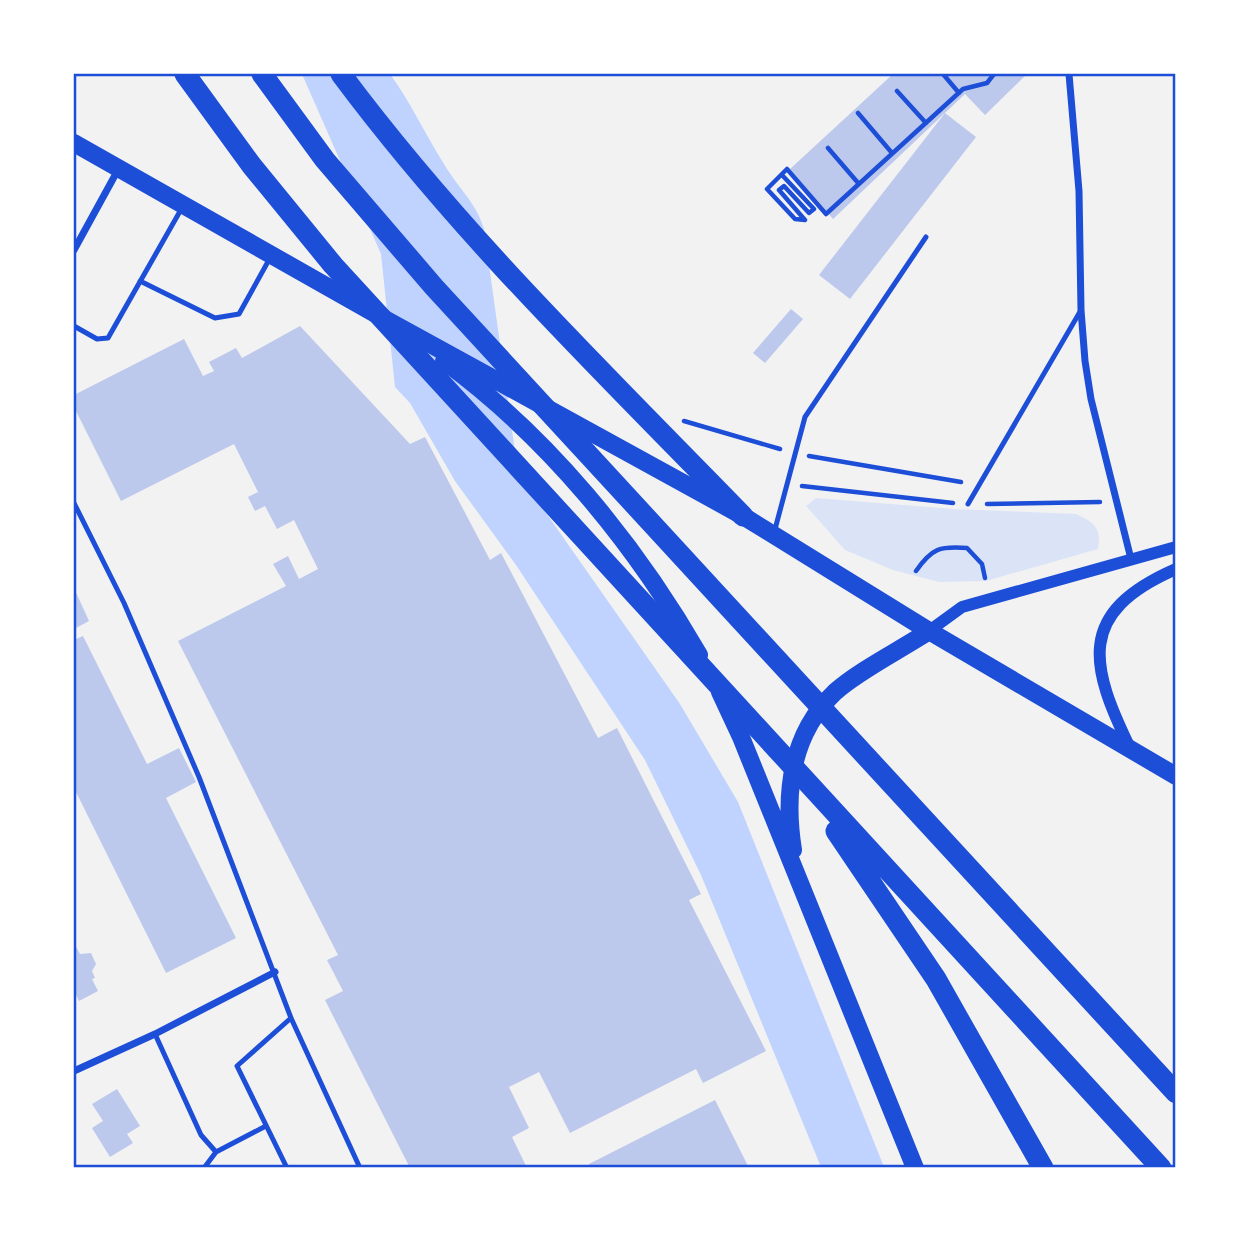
<svg xmlns="http://www.w3.org/2000/svg" width="1249" height="1241" viewBox="0 0 1249 1241" font-family="'Titillium Web',sans-serif">
  <style>
    .green { fill: #dbe4f7 }
    .water { fill: #bfd3fe }
    .building { fill: #bdc9ec }
    .lines { fill: none; stroke-linecap: round; stroke-linejoin: round }
    .path { stroke: #1d4ed8; stroke-width: 4.5 }
    .service { stroke: #1d4ed8; stroke-width: 5 }
    .minor { stroke: #1d4ed8; stroke-width: 7 }
    .tertiary { stroke: #1d4ed8; stroke-width: 12 }
    .primary { stroke: #1d4ed8; stroke-width: 18 }
    .motorway { stroke: #1d4ed8; stroke-width: 21 }
    .neatline { fill: none; stroke: #1d4ed8; stroke-width: 2.5 }
  </style>
  <rect width="100%" height="100%" fill="#f2f2f2"/>
  <path class="green" d="M816,498L954,509L1076,514C1094,522 1102,528 1098,549L986,581L939,582L893,570L845,550L806,506Z"/>
  <path class="water" d="M302,74H390C411,103 425,134 444,164C458,188 476,202 484,229L518,473L680,704L738,802L884,1167H821L701,875L645,760L516,565L455,481L410,403L395,387L381,254Z"/>
  <path class="building" d="M893,74H1027L985,115L965,94L833,219L790,169Z
    M945,113L976,137L850,299L819,275Z
    M791,309L803,319L765,363L753,353Z
    M300,326L410,444L425,437L490,560L501,553L598,738L617,728L701,894L689,900L766,1051L703,1083L696,1069L570,1133L539,1072L509,1087L529,1128L512,1137L527,1168H410L325,1000L343,991L327,960L338,955L178,641L286,586L273,564L288,556L299,579L318,569L294,520L277,529L265,506L255,511L248,497L258,492L234,444L121,501L74,407V395L184,339L203,376L214,371L209,362L236,348L242,358Z
    M74,588L89,621L74,629Z
    M83,636L147,764L179,748L196,782L166,798L236,938L166,973L74,788V640Z
    M74,943L80,954L91,953L96,964L92,971L95,978L92,979L98,991L79,1001L74,990Z
    M117,1089L140,1126L127,1134L133,1143L110,1157L92,1128L103,1121L92,1104Z
    M715,1100L749,1168H590L589,1164Z"/>
  <g class="lines">
    <path class="path" d="M943,74L959,93
      M897,91L926,123
      M858,113L892,153
      M828,148L859,184
      M782,175L814,209L809,213L784,186L779,190L805,220L795,219L767,189L787,169L826,214L963,89L987,83L994,74
      M684,421L780,449
      M809,456L961,482
      M802,486L953,503
      M987,504L1100,502
      M916,571C932,548 940,546 967,548L982,564L985,578"/>
    <path class="service" d="M140,281L215,318L239,314L270,258
      M74,326L97,339L108,338L183,206
      M74,503L124,603L199,777L291,1018L360,1168
      M968,504L1081,310
      M774,533L805,417L926,237
      M155,1034L201,1135L216,1152
      M204,1168L216,1152L264,1127
      M287,1168L237,1066L291,1018"/>
    <path class="minor" d="M1069,74L1079,191L1081,310L1085,361L1091,399L1131,559
      M74,250L119,168
      M74,1071L155,1034L275,972"/>
    <path class="tertiary" d="M929,631L962,607L1176,547
      M1131,750C1090,666 1075,613 1176,569"/>
    <path class="primary" d="M74,143L372,312L743,516L929,631L1176,776
      M444,361C548,437 635,544 699,655
      M720,692L741,737L915,1168
      M793,850C784,793 791,734 835,692C858,671 902,649 929,631"/>
    <path class="motorway" d="M185,74L252,166L333,265L1161,1168
      M262,74L325,160L434,287L1176,1093
      M341,74C460,234 604,373 743,516
      M836,831L936,979L1043,1168"/>
  </g>
  <rect width="1249" height="1241" fill="none" stroke="#ffffff" stroke-width="150"/>
  <rect x="75" y="75" width="1099" height="1091" class="neatline"/>
</svg>
